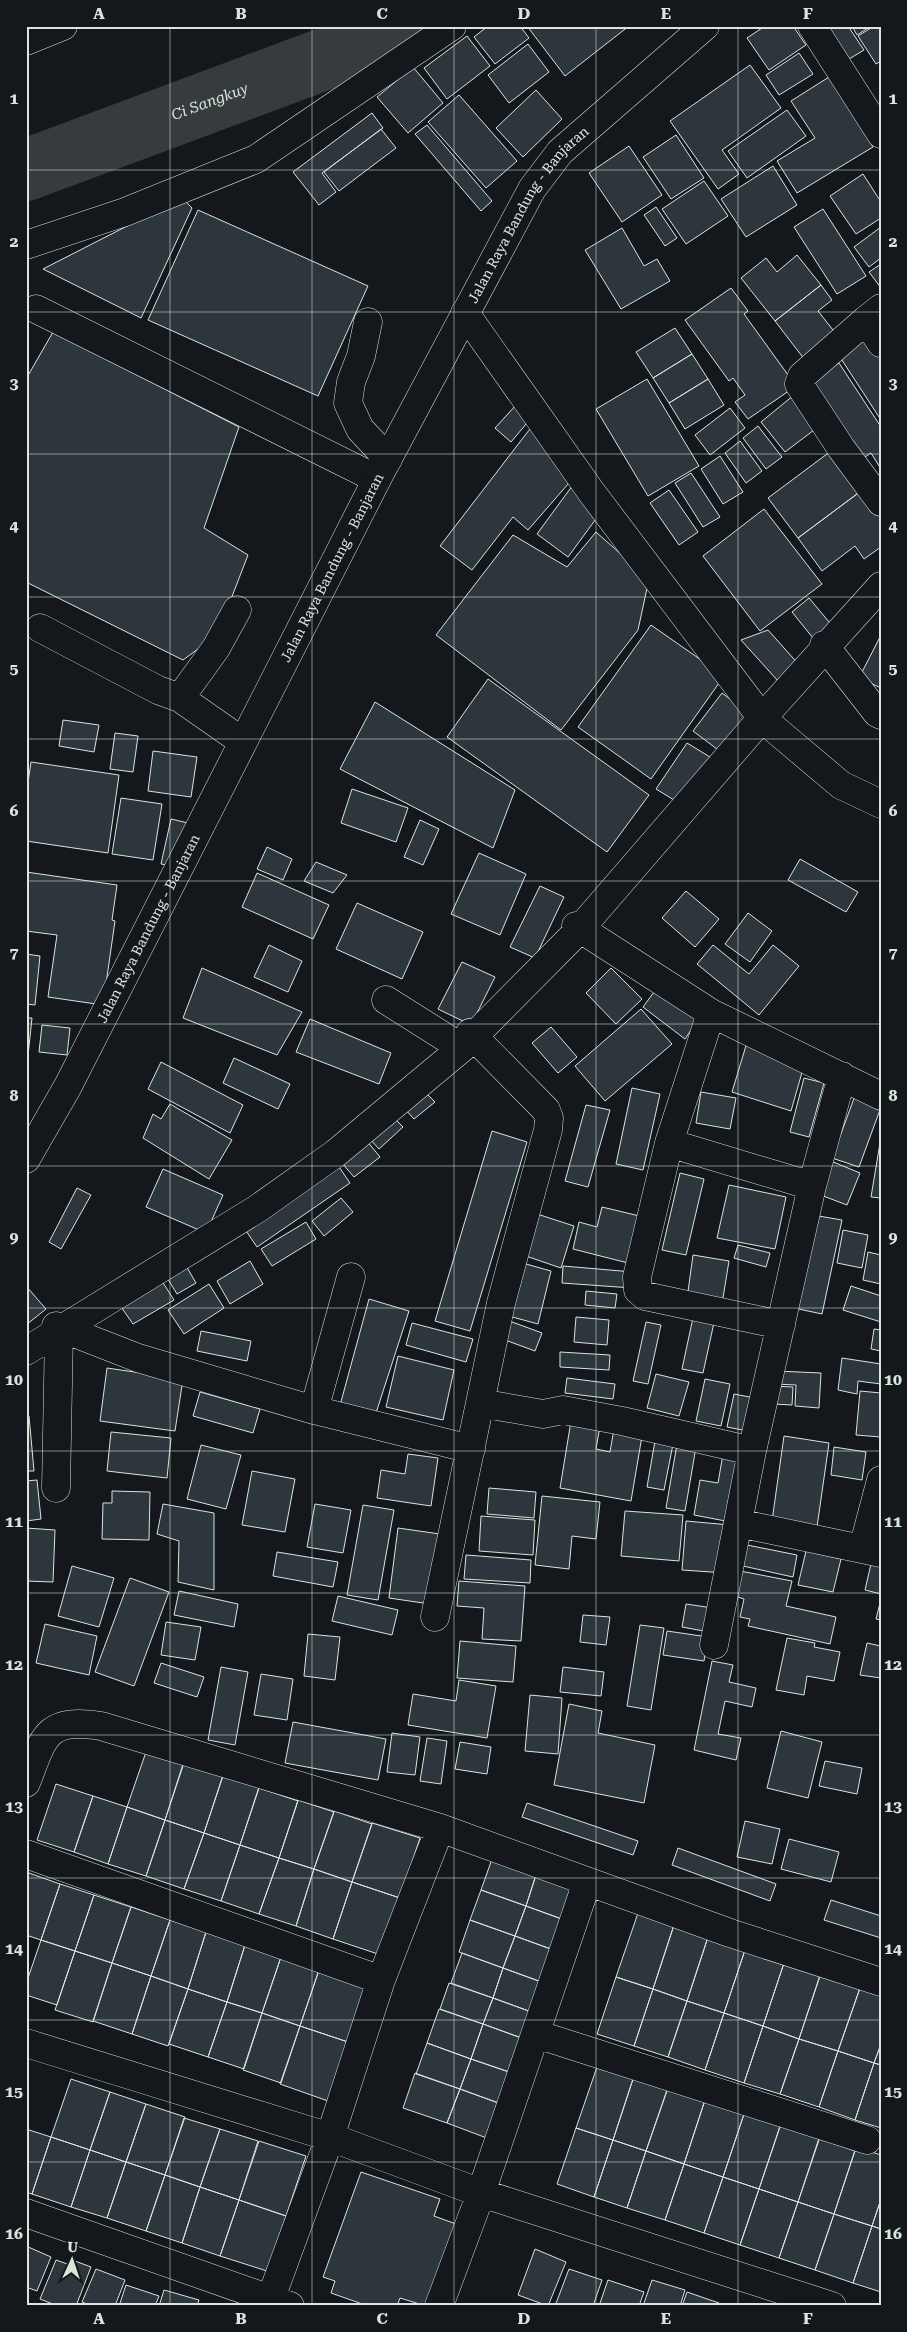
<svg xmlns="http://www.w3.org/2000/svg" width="907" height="2332" viewBox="0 0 907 2332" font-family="'Roboto Serif',serif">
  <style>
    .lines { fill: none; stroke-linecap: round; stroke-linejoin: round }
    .river { stroke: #363b3e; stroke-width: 62 }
    .building { fill: #2c363c; stroke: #d8e6dc }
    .minor-casing { stroke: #d8e6dc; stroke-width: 29 }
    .major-casing { stroke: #d8e6dc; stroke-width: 29 }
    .minor { stroke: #14181c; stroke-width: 28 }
    .major { stroke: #14181c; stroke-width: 28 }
    .grid { fill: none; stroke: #d8e6dc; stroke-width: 1; stroke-opacity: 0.55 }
    .labels { text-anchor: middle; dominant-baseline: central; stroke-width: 4; stroke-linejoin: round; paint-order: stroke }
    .street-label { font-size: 14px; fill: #d8e6dc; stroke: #14181c }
    .water-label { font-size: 15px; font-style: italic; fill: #d8e6dc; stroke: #14181c }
    .neatline { fill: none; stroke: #d8e6dc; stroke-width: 2 }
    .grid-label { font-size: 16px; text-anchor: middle; font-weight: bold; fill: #d8e6dc }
  </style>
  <rect width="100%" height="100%" fill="#14181c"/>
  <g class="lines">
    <path class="river" id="s1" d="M26,170L370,42L391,26"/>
  </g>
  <path class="building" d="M488,26H520L529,38L495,64L474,37Z
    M527,26H629L565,76Z
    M765,26H793L806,45L769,70L747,38Z
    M814,26H848L864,50L839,65Z
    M852,26H871L857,35Z
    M874,26H881V61L876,64L858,36Z
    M467,36L490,66L447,99L424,68Z
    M528,44L549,72L509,103L488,75Z
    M799,53L813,74L779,95L766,75Z
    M750,65L781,108L722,150L739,174L718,189L670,121Z
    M413,67L443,103L408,133L377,97Z
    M829,77L873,147L797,193L777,161L815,138L791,101Z
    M536,90L562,119L523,157L496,128Z
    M459,95L517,161L486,188L428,122Z
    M787,110L806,136L747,178L728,151Z
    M372,113L383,128L322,173L336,192L319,205L293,172Z
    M427,125L492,201L481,211L415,134Z
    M381,129L396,148L339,191L324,172Z
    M676,135L704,178L671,199L643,157Z
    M629,146L662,195L622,222L589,173Z
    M773,166L797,205L746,237L721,199Z
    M863,174L881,202V218L856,234L830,196Z
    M704,181L728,216L686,244L662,209Z
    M182,198L192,208L141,318L43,269Z
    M656,207L677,238L665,246L644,215Z
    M823,209L866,276L837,294L794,227Z
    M198,210L368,286L318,396L148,320Z
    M881,227V258L869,267L854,247Z
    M622,228L644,266L657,259L670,281L621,309L585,250Z
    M797,255L821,285L775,321L741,278L766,258L777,272Z
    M881,264V288L869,272Z
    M821,285L832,300L818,311L840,339L808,364L775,321Z
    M731,288L748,311L744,314L796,386L748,419L735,402L745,395L733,378L729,381L685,320Z
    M675,328L692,354L653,378L636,352Z
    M53,332L239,427L204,528L248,555L226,612L206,643L183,660L26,582V379Z
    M869,334L881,353V420L838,354Z
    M692,354L708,379L669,403L653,378Z
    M839,363L881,427V469L871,453L857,462L806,384Z
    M647,379L699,466L648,496L596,409Z
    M708,379L724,405L685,429L669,403Z
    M794,395L818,427L785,452L761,422Z
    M517,404L532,417L511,442L495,428Z
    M730,408L745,428L710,455L695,435Z
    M533,425L575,476L528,530L513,517L472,570L440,546Z
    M758,426L782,457L766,469L743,438Z
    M740,441L762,471L746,483L725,453Z
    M831,451L861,491L798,538L768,498Z
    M720,456L743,492L723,504L701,469Z
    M691,473L720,517L703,527L675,483Z
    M578,478L601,512L568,557L537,534Z
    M669,490L698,532L679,545L650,503Z
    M861,491L881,517V547L864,559L855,546L822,571L798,538Z
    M764,509L822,584L760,631L703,556Z
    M596,532L649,579L638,630L561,730L436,635L513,535L567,567Z
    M809,598L835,629L817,643L792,612Z
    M651,625L724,676L651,779L578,727Z
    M768,630L801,667L778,681L741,640Z
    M881,635V688L859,678Z
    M488,679L649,795L607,852L447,737Z
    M722,693L750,714L721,752L693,731Z
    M375,702L515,790L493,848L340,769Z
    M63,720L99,725L94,752L59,746Z
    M115,733L138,736L133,772L110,769Z
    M687,743L710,757L679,803L656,789Z
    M153,751L197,757L191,797L148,791Z
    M31,762L119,775L108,853L26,841V796Z
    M352,789L408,808L396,842L341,823Z
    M121,798L162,804L153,860L112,854Z
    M171,819L188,823L178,867L161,864Z
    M420,820L439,829L423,865L404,857Z
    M267,847L292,859L283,880L257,869Z
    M479,853L526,874L500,935L451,914Z
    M800,859L858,892L846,912L788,880Z
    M316,862L347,875L333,893L304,881Z
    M26,872L117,885L112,920L115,921L103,1005L48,997L57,935L26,931Z
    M257,873L329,905L313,939L242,907Z
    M540,886L564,897L535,958L510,947Z
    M686,891L719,919L695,947L662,918Z
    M357,903L423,932L402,979L336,949Z
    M748,913L772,931L750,962L725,944Z
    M269,945L302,961L288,992L254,977Z
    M713,945L749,974L773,945L799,966L759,1015L697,964Z
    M26,954L40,956L35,1005L26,1004Z
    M462,962L495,977L471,1025L438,1009Z
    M202,968L302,1012L277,1055L183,1018Z
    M611,968L642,999L616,1024L586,993Z
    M660,984L703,1012L685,1039L643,1007Z
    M641,1009L672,1044L605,1101L575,1066Z
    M26,1018H32L27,1065H26Z
    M310,1019L391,1053L379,1084L296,1052Z
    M42,1025L70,1028L67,1055L39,1052Z
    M551,1027L577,1057L558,1073L532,1043Z
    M748,1039L805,1062L791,1111L732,1092Z
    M234,1058L290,1084L278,1109L223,1083Z
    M161,1062L243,1105L230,1133L148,1089Z
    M804,1078L824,1083L809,1137L790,1132Z
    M632,1088L660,1094L643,1170L616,1164Z
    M424,1091L435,1102L414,1119L404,1108Z
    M701,1092L736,1098L730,1129L696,1123Z
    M856,1093L881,1107L859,1167L832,1158Z
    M170,1104L232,1140L209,1179L143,1138L153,1114L161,1119Z
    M586,1105L610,1110L588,1187L565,1181Z
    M391,1115L403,1127L379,1149L368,1137Z
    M492,1131L527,1142L470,1331L435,1321Z
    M881,1137V1198L871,1197Z
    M367,1141L380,1157L354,1177L341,1162Z
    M335,1161L350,1183L257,1247L242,1225Z
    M831,1161L860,1173L847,1205L818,1194Z
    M163,1169L223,1195L206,1233L146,1207Z
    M680,1173L704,1179L686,1255L662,1250Z
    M729,1185L786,1197L775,1249L717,1238Z
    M77,1188L91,1195L61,1249L49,1242Z
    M341,1198L353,1212L324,1236L312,1221Z
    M602,1207L648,1218L636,1265L573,1249L579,1222L597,1227Z
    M531,1212L574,1226L561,1268L517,1253Z
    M813,1215L842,1220L822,1314L794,1308Z
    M306,1222L316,1239L272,1266L261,1249Z
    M843,1230L868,1235L862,1268L837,1263Z
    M738,1245L770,1253L766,1267L734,1258Z
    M868,1252L881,1255V1284L863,1280Z
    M693,1255L729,1261L722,1304L687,1299Z
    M250,1261L263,1284L230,1304L217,1281Z
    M519,1262L551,1271L538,1324L505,1315Z
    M185,1264L196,1283L177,1294L166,1276Z
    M563,1266L633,1272L632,1288L562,1283Z
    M160,1278L174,1300L133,1324L119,1304Z
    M209,1284L224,1308L184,1334L168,1310Z
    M26,1286L46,1309L26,1325Z
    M851,1286L881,1296V1322L843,1310Z
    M586,1291L617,1294L615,1308L585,1305Z
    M369,1299L409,1311L376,1413L339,1409Z
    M694,1313L715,1318L703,1373L682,1369Z
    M576,1317L609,1320L607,1345L574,1342Z
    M504,1319L542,1333L535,1351L497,1337Z
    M646,1322L661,1325L648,1384L633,1381Z
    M412,1323L473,1339L466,1362L406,1345Z
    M874,1329L881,1330V1351L871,1349Z
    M201,1331L251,1341L247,1361L197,1351Z
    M560,1352L610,1355L609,1370L560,1367Z
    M398,1356L454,1370L443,1420L386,1407Z
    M842,1358L881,1364V1384L858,1381L857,1394L838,1390Z
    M107,1368L183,1379L175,1431L100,1421Z
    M776,1371L821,1373L819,1408L795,1406L796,1385L775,1384Z
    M656,1374L689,1382L679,1416L647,1408Z
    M567,1378L615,1384L613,1399L565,1393Z
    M705,1379L730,1384L721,1426L696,1421Z
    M773,1386L793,1387L792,1405L772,1404Z
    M860,1391L881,1393V1437L856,1435Z
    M200,1392L260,1409L253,1433L193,1416Z
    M734,1394L760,1399L753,1432L727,1427Z
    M29,1416L34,1471H26V1417Z
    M571,1421L600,1426L596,1449L610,1452L615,1423L643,1430L631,1501L560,1488Z
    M111,1432L171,1438L167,1478L107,1471Z
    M656,1435L674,1439L664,1490L647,1487Z
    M784,1436L829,1443L817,1527L772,1521Z
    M677,1444L696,1447L685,1511L666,1508Z
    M201,1445L241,1455L226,1509L187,1499Z
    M834,1447L866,1452L862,1480L831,1475Z
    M408,1454L438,1458L431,1506L377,1498L381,1470L405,1474Z
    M723,1454L748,1459L736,1523L694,1515L700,1480L718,1483Z
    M252,1471L295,1479L285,1532L242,1525Z
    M37,1480L41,1519L26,1521V1481Z
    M489,1488L536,1492L534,1518L487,1514Z
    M112,1491L150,1492L149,1540L102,1539L103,1503H112Z
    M542,1496L600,1502L596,1539L572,1536L569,1569L535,1565Z
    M163,1504L214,1513V1590L178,1582L179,1541L157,1534Z
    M315,1504L351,1510L343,1553L307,1547Z
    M363,1505L394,1510L378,1600L347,1595Z
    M625,1511L683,1515L679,1561L621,1556Z
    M481,1516L535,1520L533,1555L479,1551Z
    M686,1521L730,1525L726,1573L682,1570Z
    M26,1528L55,1530L53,1582L26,1581Z
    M398,1528L440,1534L430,1604L389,1598Z
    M747,1545L797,1555L793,1577L743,1566Z
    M806,1551L841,1559L833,1592L798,1585Z
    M277,1552L338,1562L333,1587L273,1576Z
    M466,1555L531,1560L530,1583L464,1579Z
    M873,1555L881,1557V1594L865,1590Z
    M72,1566L114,1578L99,1627L58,1616Z
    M740,1571L792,1581L786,1606L836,1617L830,1644L748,1626L750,1619L740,1617L744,1599L735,1596Z
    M130,1578L169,1592L134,1686L95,1672Z
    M459,1581L525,1586L521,1641L482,1639L484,1608L457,1606Z
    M179,1591L238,1604L234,1627L174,1615Z
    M338,1596L398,1610L392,1635L332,1621Z
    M881,1599V1620L876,1619Z
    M686,1604L713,1608L709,1632L682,1627Z
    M583,1615L610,1617L606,1645L580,1642Z
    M166,1622L201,1627L195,1660L161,1655Z
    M45,1624L97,1636L89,1675L36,1663Z
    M640,1625L664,1628L651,1710L627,1706Z
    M667,1631L708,1637L704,1661L663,1655Z
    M308,1634L340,1637L335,1680L304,1676Z
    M787,1638L815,1643L814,1647L840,1652L834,1681L807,1676L804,1695L776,1690Z
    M460,1641L516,1646L513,1682L457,1678Z
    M867,1643L881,1646V1678L860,1675Z
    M712,1661L733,1665L729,1682L756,1688L752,1707L725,1701L718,1734L741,1738L736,1760L694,1750Z
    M161,1663L204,1677L197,1697L154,1683Z
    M221,1667L248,1672L235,1745L208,1740Z
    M563,1667L604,1672L601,1696L560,1692Z
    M261,1674L293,1679L287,1720L254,1715Z
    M459,1680L496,1686L487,1738L408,1725L413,1694L456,1701Z
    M530,1695L562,1698L558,1754L525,1751Z
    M569,1704L602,1711L598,1733L655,1745L644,1803L554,1785Z
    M293,1722L386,1739L378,1780L285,1763Z
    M781,1731L822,1742L808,1798L767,1788Z
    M392,1733L420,1737L415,1775L387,1772Z
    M427,1738L447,1741L441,1784L420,1781Z
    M460,1742L491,1747L487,1774L455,1769Z
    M146,1752L183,1764L165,1820L127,1807Z
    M825,1761L862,1768L857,1794L819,1786Z
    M184,1763L223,1776L204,1833L165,1820Z
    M223,1775L259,1787L240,1845L204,1833Z
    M56,1784L93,1796L74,1852L37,1840Z
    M259,1788L298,1801L279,1858L240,1845Z
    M93,1796L127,1807L108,1864L74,1852Z
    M298,1800L334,1812L314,1869L279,1858Z
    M527,1803L638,1841L633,1855L522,1817Z
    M127,1807L165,1820L146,1876L108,1864Z
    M334,1811L372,1824L352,1882L314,1869Z
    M165,1820L204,1833L184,1889L146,1876Z
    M745,1821L780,1829L772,1864L737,1857Z
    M372,1823L420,1838L400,1898L352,1882Z
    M204,1833L240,1845L221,1901L184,1889Z
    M789,1839L839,1852L831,1882L781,1869Z
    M240,1845L279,1858L259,1914L221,1901Z
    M678,1848L776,1884L770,1901L672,1865Z
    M279,1858L314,1869L296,1926L259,1914Z
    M492,1859L536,1875L526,1906L481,1890Z
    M314,1869L352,1882L333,1939L296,1926Z
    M26,1872L60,1884L41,1940L26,1935Z
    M536,1875L581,1892L570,1922L526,1906Z
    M352,1882L400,1898L381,1955L333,1939Z
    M60,1884L94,1895L75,1951L41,1940Z
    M481,1890L526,1906L515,1936L470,1920Z
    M94,1895L131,1907L112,1963L75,1951Z
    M831,1900L881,1916V1938L824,1920Z
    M526,1906L570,1922L559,1952L515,1936Z
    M131,1907L170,1920L151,1976L112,1963Z
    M638,1913L674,1925L653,1989L616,1977Z
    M170,1920L206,1932L188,1989L151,1976Z
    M470,1920L515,1936L503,1968L459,1952Z
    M674,1925L708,1937L687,2001L653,1989Z
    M206,1932L245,1945L227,2002L188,1989Z
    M515,1936L559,1952L547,1984L503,1968Z
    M708,1937L745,1950L724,2013L687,2001Z
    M41,1940L75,1951L57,2005L26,1995V1984Z
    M245,1945L281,1957L262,2013L227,2002Z
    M745,1950L784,1963L763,2026L724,2013Z
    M75,1951L112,1963L93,2022L55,2010Z
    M462,1953L503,1968L493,1998L451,1983Z
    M281,1957L319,1970L300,2026L262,2013Z
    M112,1963L151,1976L132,2034L93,2021Z
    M784,1963L820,1975L799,2039L763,2026Z
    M503,1968L547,1984L537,2014L493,1998Z
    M319,1970L367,1985L348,2042L300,2026Z
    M821,1973L860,1988L838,2051L799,2039Z
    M151,1976L188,1989L168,2046L132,2034Z
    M616,1977L653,1989L634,2046L597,2034Z
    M449,1983L493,1998L483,2024L440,2009Z
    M860,1988L881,1995V2044L874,2063L838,2051Z
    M188,1989L227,2002L208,2057L169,2044Z
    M653,1989L687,2001L668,2057L634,2046Z
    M493,1998L537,2014L527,2040L483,2024Z
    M687,2001L724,2013L705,2070L668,2057Z
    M227,2002L262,2013L244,2069L208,2057Z
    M439,2009L483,2024L471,2059L427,2043Z
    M262,2013L300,2026L281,2083L243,2070Z
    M724,2013L763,2026L744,2083L705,2070Z
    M483,2024L527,2040L515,2074L471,2059Z
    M300,2026L348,2042L328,2101L280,2084Z
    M763,2026L799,2039L780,2094L744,2083Z
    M799,2039L838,2051L819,2107L780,2094Z
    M427,2043L471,2059L460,2089L416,2074Z
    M881,2044V2065L874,2063Z
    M838,2051L874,2063L855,2120L819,2107Z
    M471,2059L515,2074L504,2105L460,2089Z
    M874,2063L881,2065V2128L855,2120Z
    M598,2064L634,2076L613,2140L576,2128Z
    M415,2073L460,2089L447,2123L403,2108Z
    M634,2076L668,2087L646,2151L613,2140Z
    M71,2079L110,2092L90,2150L51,2137Z
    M668,2088L705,2100L684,2164L646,2151Z
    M460,2089L504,2105L492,2140L447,2123Z
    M110,2092L146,2104L126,2162L90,2150Z
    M705,2100L744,2114L723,2177L684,2164Z
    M146,2104L185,2117L165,2175L126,2162Z
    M744,2114L780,2126L759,2189L723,2177Z
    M184,2118L220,2129L200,2187L165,2175Z
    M781,2124L820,2137L798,2202L759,2189Z
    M576,2128L613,2140L594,2197L557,2184Z
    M26,2129L51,2137L32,2194L26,2192Z
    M220,2129L258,2141L239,2200L200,2187Z
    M51,2137L90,2150L71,2207L32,2194Z
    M819,2138L855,2151L834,2214L798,2202Z
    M613,2140L646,2151L627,2208L594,2197Z
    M259,2141L306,2156L286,2216L239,2200Z
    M856,2147L881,2155V2199L872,2226L834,2214Z
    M90,2150L126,2162L107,2218L71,2207Z
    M646,2151L684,2164L665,2220L627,2208Z
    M126,2162L165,2175L146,2231L107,2218Z
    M684,2164L723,2177L704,2233L665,2220Z
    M361,2172L440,2199L434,2216L456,2224L426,2306L400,2298L397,2306H368L331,2293L335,2281L323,2277Z
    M165,2175L200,2187L182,2243L146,2231Z
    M723,2177L759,2189L740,2245L704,2233Z
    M200,2187L239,2200L220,2256L182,2243Z
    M759,2189L798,2202L779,2258L740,2245Z
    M881,2199V2229L872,2226Z
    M239,2200L286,2216L267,2271L220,2256Z
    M798,2202L834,2214L815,2270L779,2258Z
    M834,2214L872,2226L853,2283L815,2270Z
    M872,2226L881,2229V2292L853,2283Z
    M26,2246L51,2257L37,2291L26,2287Z
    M535,2249L566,2262L548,2306L518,2295Z
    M56,2260L73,2266L75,2261L91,2267L76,2306H58L40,2299Z
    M96,2269L125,2280L115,2306H92L82,2302Z
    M569,2269L602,2280L593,2306H555Z
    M608,2280L644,2292L639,2306H599Z
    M652,2280L685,2290L680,2306H643Z
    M126,2285L159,2296L155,2306H119Z
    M164,2290L199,2300L197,2306H159Z
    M687,2292L719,2303V2306H682Z"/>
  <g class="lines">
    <defs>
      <path id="minor" d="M812,26L881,134
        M26,41L63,26
        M26,245L125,212L256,159L452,26
        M881,308L866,320L881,343
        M36,309L377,479
        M465,313L592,493L762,718
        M866,320L802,376L799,384L841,448L881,502
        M368,322L361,356L351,382L348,403L360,429L388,459
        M40,628L158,690L180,698L243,742
        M829,646L824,645L877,713L881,715
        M180,698L216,648L237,610
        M762,718L758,715L841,785L881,804
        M579,930L576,926L711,1013L881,1096
        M386,1000L462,1048
        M711,1013L669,1143L637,1277L638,1290L645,1296L781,1325
        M669,1143L812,1186L842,1076
        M26,1351L257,1209L336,1153L462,1048L579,930L762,718L881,586
        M480,1403L543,1414L563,1410L622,1421L752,1451
        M314,1410L471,1449
        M56,1488L59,1332L56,1326L138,1358L314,1410L351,1277
        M738,1523L881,1553
        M863,1548L881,1480
        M435,1617L501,1303L548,1130L549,1118L546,1110L470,1033L476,1035
        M714,1645L752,1451L812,1186
        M26,1783C44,1737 45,1717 101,1726L440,1828L730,1933L881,1982
        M26,1854L381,1980
        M536,2034L867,2140
        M26,2043L330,2137L481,2193L832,2306
        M26,2213L290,2306
        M268,2306L330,2137L381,1980L440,1828
        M439,2306L481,2193L587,1882"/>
      <g id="major">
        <path id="s2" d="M26,1159L68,1086L377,479L532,189L560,152L705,26"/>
      </g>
    </defs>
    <use href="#minor" class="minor-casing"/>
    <use href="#major" class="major-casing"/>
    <use href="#minor" class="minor"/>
    <use href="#major" class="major"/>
  </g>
  <path class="grid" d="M170,26V2306M312,26V2306M454,26V2306M596,26V2306M738,26V2306M26,170H881M26,312H881M26,454H881M26,597H881M26,739H881M26,881H881M26,1024H881M26,1166H881M26,1308H881M26,1451H881M26,1593H881M26,1735H881M26,1878H881M26,2020H881M26,2162H881"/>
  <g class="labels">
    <g class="street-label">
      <text stroke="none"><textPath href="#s2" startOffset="1071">Jalan Raya Bandung - Banjaran</textPath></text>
      <text stroke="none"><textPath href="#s2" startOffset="666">Jalan Raya Bandung - Banjaran</textPath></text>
      <text stroke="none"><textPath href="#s2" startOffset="261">Jalan Raya Bandung - Banjaran</textPath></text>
    </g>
    <g class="water-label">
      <text stroke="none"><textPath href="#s1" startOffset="196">Ci Sangkuy</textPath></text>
    </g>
  </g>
  <rect width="907" height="2332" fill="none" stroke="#14181c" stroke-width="55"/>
  <g transform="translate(72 2260) rotate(3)" stroke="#14181c" stroke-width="4" paint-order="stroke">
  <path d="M0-4L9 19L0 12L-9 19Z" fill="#d8e6dc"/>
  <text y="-8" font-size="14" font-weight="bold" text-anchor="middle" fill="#d8e6dc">U</text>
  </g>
  <rect x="28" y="28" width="852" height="2276" class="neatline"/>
  <g class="grid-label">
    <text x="99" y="19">A</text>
    <text x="241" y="19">B</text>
    <text x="382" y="19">C</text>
    <text x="524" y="19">D</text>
    <text x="666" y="19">E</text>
    <text x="808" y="19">F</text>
    <text x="14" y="104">1</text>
    <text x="893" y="104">1</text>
    <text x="14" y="247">2</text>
    <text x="893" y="247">2</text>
    <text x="14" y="389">3</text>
    <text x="893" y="389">3</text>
    <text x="14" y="531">4</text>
    <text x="893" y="531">4</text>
    <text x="14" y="674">5</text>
    <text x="893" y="674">5</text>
    <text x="14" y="816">6</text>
    <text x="893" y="816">6</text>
    <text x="14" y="958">7</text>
    <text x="893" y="958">7</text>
    <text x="14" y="1101">8</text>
    <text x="893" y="1101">8</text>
    <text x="14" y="1243">9</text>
    <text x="893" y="1243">9</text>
    <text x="14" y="1385">10</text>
    <text x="893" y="1385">10</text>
    <text x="14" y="1527">11</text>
    <text x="893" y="1527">11</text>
    <text x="14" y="1670">12</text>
    <text x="893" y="1670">12</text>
    <text x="14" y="1812">13</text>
    <text x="893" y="1812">13</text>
    <text x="14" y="1954">14</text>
    <text x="893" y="1954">14</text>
    <text x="14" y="2097">15</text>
    <text x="893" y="2097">15</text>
    <text x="14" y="2239">16</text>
    <text x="893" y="2239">16</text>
    <text x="99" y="2324">A</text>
    <text x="241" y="2324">B</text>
    <text x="382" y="2324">C</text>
    <text x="524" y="2324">D</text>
    <text x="666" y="2324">E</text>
    <text x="808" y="2324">F</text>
  </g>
</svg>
